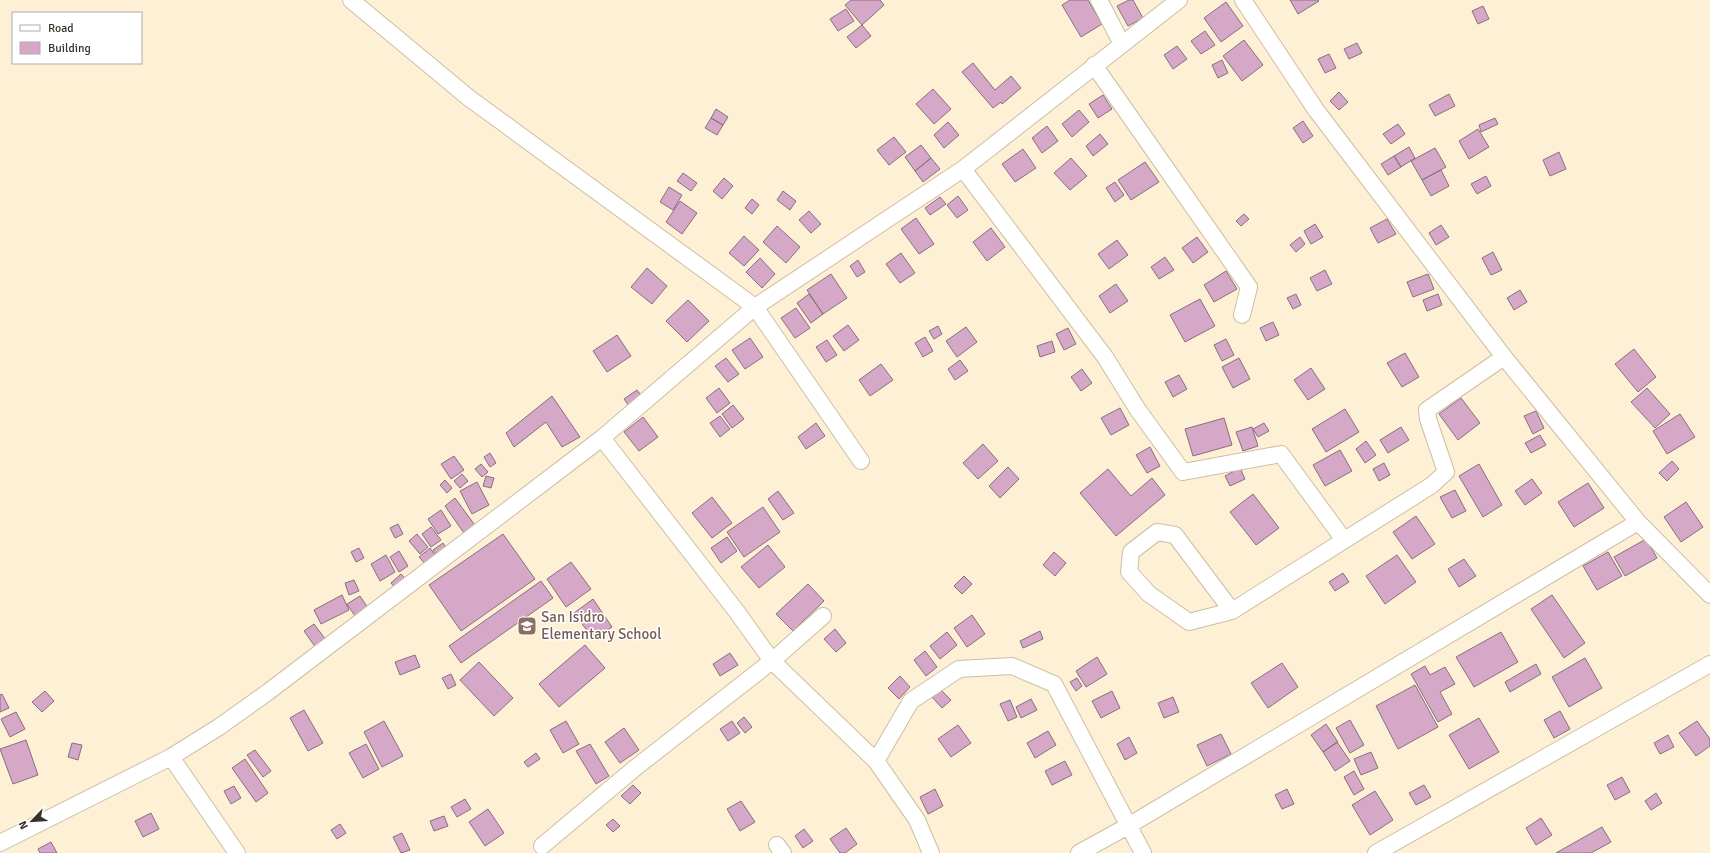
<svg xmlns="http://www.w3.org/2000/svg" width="1710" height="853" viewBox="0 0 1710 853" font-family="Signika,sans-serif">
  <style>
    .building { fill: #d6a8c8; stroke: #876f7f }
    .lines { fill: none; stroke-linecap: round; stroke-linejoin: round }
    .minor-casing { stroke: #cbbfa4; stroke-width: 18 }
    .minor { stroke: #fff; stroke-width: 16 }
    .labels { text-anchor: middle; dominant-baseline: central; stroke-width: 3; stroke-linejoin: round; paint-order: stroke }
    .education-label { font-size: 15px; fill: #785e54; stroke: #fff; text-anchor: start }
  </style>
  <rect width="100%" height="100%" fill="#fdf0d5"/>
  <path class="building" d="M851,0H880L884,5L862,25L845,5Z
    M1070,0H1088L1102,24L1081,37L1062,5Z
    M1129,0H1133L1143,18L1128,26L1117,6Z
    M1290,0H1318L1319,1L1298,14Z
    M1226,2L1243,26L1221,42L1204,18Z
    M1483,6L1489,19L1478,24L1472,11Z
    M846,9L854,21L838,31L830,19Z
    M862,25L871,36L856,48L847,37Z
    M1205,31L1215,45L1201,54L1191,41Z
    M1244,40L1263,65L1242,81L1223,56Z
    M1357,43L1362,53L1349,59L1344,49Z
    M1177,46L1187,59L1173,69L1164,55Z
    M1329,54L1336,68L1325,73L1318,59Z
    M1222,60L1228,73L1218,78L1212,65Z
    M973,63L995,90L1011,76L1021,88L1002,104L1001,102L993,108L962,72Z
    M933,89L951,109L934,124L916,104Z
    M1339,92L1348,102L1339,110L1330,101Z
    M1449,94L1455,106L1435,116L1429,105Z
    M1103,95L1112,109L1098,118L1089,104Z
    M716,109L728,117L723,125L711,118Z
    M1079,110L1089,122L1072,137L1062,124Z
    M711,118L723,125L717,135L705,128Z
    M1495,118L1498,124L1481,132L1479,125Z
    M1303,121L1313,136L1303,143L1293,128Z
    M948,122L959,135L944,148L934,135Z
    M1398,124L1405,134L1391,144L1383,134Z
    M1047,126L1058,141L1042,153L1032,138Z
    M1478,129L1489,147L1469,159L1459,141Z
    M1100,134L1108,144L1093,156L1086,146Z
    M894,137L906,152L889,165L877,150Z
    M921,145L931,158L915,171L905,157Z
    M1409,147L1415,158L1401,167L1394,156Z
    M1435,148L1446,167L1422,180L1411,161Z
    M1023,149L1036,168L1015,182L1002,164Z
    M1559,152L1566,169L1550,176L1543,160Z
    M1394,156L1401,167L1388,175L1381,164Z
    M931,158L940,169L923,182L915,171Z
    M1071,158L1087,176L1070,190L1054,173Z
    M1145,162L1159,182L1131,200L1118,180Z
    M1441,170L1449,186L1431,196L1422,180Z
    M683,173L697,183L691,191L677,181Z
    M1486,176L1491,186L1477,194L1471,184Z
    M724,178L733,186L722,199L713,191Z
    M1115,182L1124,195L1115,202L1106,188Z
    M669,187L682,195L673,210L660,202Z
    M783,191L796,201L790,210L777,200Z
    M958,196L968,210L957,218L947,205Z
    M940,197L946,204L930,215L925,208Z
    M752,199L759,205L752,214L745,208Z
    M680,201L697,213L682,234L666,222Z
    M809,211L821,224L811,233L799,220Z
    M1244,214L1249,219L1241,226L1236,221Z
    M916,218L934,244L919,254L901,229Z
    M1387,219L1396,234L1378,243L1370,228Z
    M1315,224L1323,237L1311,244L1304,231Z
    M1441,225L1449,237L1436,245L1429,233Z
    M777,226L800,247L786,263L763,242Z
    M991,228L1005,247L987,261L973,242Z
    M744,236L759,250L744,266L729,253Z
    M1197,237L1208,252L1193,263L1182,248Z
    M1300,237L1305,244L1296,252L1290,245Z
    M1117,240L1128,255L1109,269L1098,254Z
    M1493,252L1502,270L1491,275L1482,258Z
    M901,253L915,273L900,283L886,264Z
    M1165,257L1174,270L1159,279L1151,267Z
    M760,258L775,274L762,288L746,272Z
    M858,260L865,272L857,277L850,266Z
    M647,268L667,286L652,304L631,287Z
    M1325,270L1332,284L1317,291L1310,278Z
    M1226,271L1237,289L1214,302L1204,285Z
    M831,274L847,298L823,314L807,290Z
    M1428,274L1434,289L1413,297L1407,282Z
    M1116,284L1128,301L1110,313L1099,296Z
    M1520,290L1527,302L1514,310L1507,298Z
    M809,294L823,314L811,323L797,303Z
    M1296,294L1301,305L1293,309L1287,298Z
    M1438,294L1442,305L1427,311L1423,300Z
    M1200,299L1215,326L1185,342L1170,315Z
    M688,300L709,321L687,342L666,321Z
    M796,308L810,328L795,338L781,318Z
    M1273,322L1279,335L1266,341L1260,328Z
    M848,325L859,340L844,351L833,336Z
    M938,326L942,334L934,339L929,331Z
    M966,327L977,342L957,357L946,341Z
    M1068,328L1076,344L1064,350L1056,334Z
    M617,335L631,356L607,372L593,351Z
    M925,337L933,351L923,357L915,343Z
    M750,338L763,357L745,369L732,350Z
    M1226,339L1234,355L1222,361L1214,345Z
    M827,340L837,355L826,362L816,347Z
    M1052,341L1055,352L1040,357L1037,346Z
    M1634,349L1656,377L1638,392L1615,364Z
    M1405,353L1419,377L1402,387L1387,363Z
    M726,358L739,374L728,382L715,366Z
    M1239,358L1250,379L1233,388L1222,367Z
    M960,360L968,371L955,380L948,369Z
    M881,364L893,380L870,396L859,380Z
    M1311,368L1325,389L1308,400L1294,380Z
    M1082,369L1092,383L1081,391L1071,377Z
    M1179,375L1187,389L1173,397L1165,382Z
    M719,388L730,403L717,413L706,398Z
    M1647,388L1670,414L1655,428L1631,402Z
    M637,390L644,400L631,409L624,399Z
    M552,396L580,437L562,447L546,422L514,447L506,433Z
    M1461,398L1480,423L1458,440L1439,414Z
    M733,405L744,419L732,428L722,414Z
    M1120,408L1129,425L1111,435L1101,418Z
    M1345,409L1359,432L1326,452L1312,429Z
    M1536,411L1544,428L1533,434L1524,416Z
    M1680,414L1695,437L1667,454L1653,431Z
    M720,416L730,429L720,437L710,423Z
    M643,417L658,437L639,451L624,432Z
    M1224,418L1232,445L1193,456L1185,429Z
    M816,423L825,436L806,449L798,437Z
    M1264,423L1269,431L1258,437L1253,429Z
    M1252,427L1258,446L1243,451L1236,432Z
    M1401,427L1409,440L1388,453L1380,440Z
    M1540,435L1546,445L1531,453L1525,443Z
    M1366,441L1376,455L1365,463L1356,449Z
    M983,444L998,461L978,479L963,463Z
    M1150,447L1160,466L1147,473L1136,455Z
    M1340,450L1352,471L1325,486L1313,465Z
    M490,453L496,463L490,467L484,457Z
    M454,456L464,470L451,479L441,464Z
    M1672,461L1679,469L1667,481L1659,473Z
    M1384,463L1390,475L1379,481L1373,469Z
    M481,464L488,472L482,477L475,469Z
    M1479,464L1502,505L1483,517L1459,476Z
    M1008,467L1019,479L1000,498L989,486Z
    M1240,468L1245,479L1230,486L1225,476Z
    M1108,469L1131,496L1152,478L1165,495L1116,536L1080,493Z
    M462,474L468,481L460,488L454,481Z
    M486,476L494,478L491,488L483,486Z
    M1532,479L1542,493L1525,505L1515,491Z
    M445,480L452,488L447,493L440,485Z
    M477,482L489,505L472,514L460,491Z
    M1588,483L1604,508L1574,527L1558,502Z
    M1455,490L1466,511L1452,518L1440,497Z
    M778,491L794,513L783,520L768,499Z
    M1253,494L1279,528L1256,545L1230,512Z
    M712,497L732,523L712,538L692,513Z
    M455,498L477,528L466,536L445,506Z
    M1686,502L1703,527L1681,542L1664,517Z
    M763,507L780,532L744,557L727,532Z
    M441,510L451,526L438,534L428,519Z
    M1416,516L1435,544L1412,559L1393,532Z
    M398,524L403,534L395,538L390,528Z
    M431,527L441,540L431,547L422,534Z
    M417,534L428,547L420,554L409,541Z
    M503,534L535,579L461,631L429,585Z
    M727,537L737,551L721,563L711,548Z
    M1646,539L1657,558L1625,576L1614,557Z
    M443,543L448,551L439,558L433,550Z
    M768,545L785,567L759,588L741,567Z
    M359,548L364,558L356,562L351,552Z
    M430,548L437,558L427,566L419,557Z
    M399,551L408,566L399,572L390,557Z
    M1054,552L1066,563L1055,576L1043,565Z
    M1608,552L1622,576L1597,590L1583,566Z
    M386,555L395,572L380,581L371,564Z
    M1397,555L1416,582L1385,604L1366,576Z
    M1464,559L1476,576L1459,587L1448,569Z
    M571,562L591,589L566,607L547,579Z
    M1343,573L1349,582L1335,591L1329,582Z
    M401,574L409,582L398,591L391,583Z
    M964,576L972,584L962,594L954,586Z
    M354,580L359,591L349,595L345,583Z
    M541,581L553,598L461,663L449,646Z
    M808,584L824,601L793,631L776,614Z
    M342,595L349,610L321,624L314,610Z
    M1552,595L1585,643L1564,658L1531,609Z
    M360,596L368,608L355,616L347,604Z
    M593,599L612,627L594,640L574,613Z
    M972,615L985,634L967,647L954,628Z
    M314,624L326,640L316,648L304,631Z
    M835,629L846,643L836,652L824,639Z
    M1040,631L1043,639L1023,648L1020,641Z
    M947,632L957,645L940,659L930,646Z
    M1501,632L1518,662L1474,687L1456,657Z
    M585,645L605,668L559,707L539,684Z
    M925,651L937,667L926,676L914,660Z
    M730,653L738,665L720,676L713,664Z
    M415,655L420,667L400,675L395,662Z
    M1097,657L1107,674L1086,687L1076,671Z
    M1585,658L1602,688L1569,707L1552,677Z
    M479,662L513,698L494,716L460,680Z
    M1282,663L1298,687L1268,708L1251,683Z
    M1536,664L1541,674L1510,692L1505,682Z
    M1425,666L1430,675L1445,667L1455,684L1440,692L1452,714L1438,722L1411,674Z
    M451,674L456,685L448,689L442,678Z
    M900,676L910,687L899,699L888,688Z
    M1077,678L1082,686L1076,691L1070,682Z
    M1415,685L1438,727L1398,749L1376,706Z
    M938,687L951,700L942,708L930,695Z
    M45,691L54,701L42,712L32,702Z
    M1112,691L1120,708L1101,718L1092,701Z
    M2,694L9,708L0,712V695Z
    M1173,697L1179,712L1164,718L1158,703Z
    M1031,699L1037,710L1021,718L1016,707Z
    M1010,700L1017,717L1008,721L1000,704Z
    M304,710L323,743L308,751L290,718Z
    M1560,711L1570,729L1554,738L1544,720Z
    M16,712L25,729L10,737L1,719Z
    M744,717L752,727L745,733L737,723Z
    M1479,718L1499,752L1469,769L1449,735Z
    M1350,720L1364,745L1350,753L1336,728Z
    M384,721L403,756L382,767L364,732Z
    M566,721L579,744L563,753L550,730Z
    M732,721L740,733L728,741L720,729Z
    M1697,721L1710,739V746L1696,756L1679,733Z
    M1326,724L1338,742L1323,752L1311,735Z
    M958,725L971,743L951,757L938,739Z
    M624,728L639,750L620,763L605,742Z
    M1048,731L1056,745L1035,758L1027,743Z
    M1221,734L1231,754L1207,766L1197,745Z
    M1668,735L1674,747L1660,754L1654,743Z
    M1129,737L1137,753L1125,760L1117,744Z
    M26,740L38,775L13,784L0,749Z
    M1337,742L1350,761L1335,771L1323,752Z
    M72,743L82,745L78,760L68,757Z
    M366,744L379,769L363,778L349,753Z
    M590,744L609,776L596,784L576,751Z
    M255,750L271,771L263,777L247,755Z
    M1371,752L1378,768L1361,775L1354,759Z
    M536,753L540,759L528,767L524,762Z
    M245,759L268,793L256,802L232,768Z
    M1065,761L1072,775L1052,785L1045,771Z
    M1354,771L1364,789L1354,795L1344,777Z
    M1622,777L1630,792L1615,800L1607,785Z
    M633,785L641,793L630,804L621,796Z
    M1424,785L1431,797L1416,805L1409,793Z
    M234,786L241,798L231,804L224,791Z
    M935,789L943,806L928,814L920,797Z
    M1287,789L1294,804L1282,809L1275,795Z
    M1375,791L1393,820L1370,835L1352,805Z
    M1656,793L1662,803L1651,810L1645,801Z
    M465,799L471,809L457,817L451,807Z
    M741,801L755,822L740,831L727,809Z
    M488,809L504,833L485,846L469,822Z
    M151,813L159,829L143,837L135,821Z
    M444,816L448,826L434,831L430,821Z
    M1541,818L1552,835L1536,845L1526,828Z
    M613,819L620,826L613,832L606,825Z
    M340,824L346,833L337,839L331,830Z
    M1602,827L1611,842L1591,853H1556Z
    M846,828L857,844L845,853H840L830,839Z
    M804,829L813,841L803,848L795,836Z
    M402,833L410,850L401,853L393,837Z
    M51,842L57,853H40L38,849Z"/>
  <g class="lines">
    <defs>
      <path id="minor" d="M351,0L469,98L755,307L861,461
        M1099,0L1122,44
        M1243,0L1316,110L1504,357L1638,522L1710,595
        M1094,65L1249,287L1242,315
        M963,169L1105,357L1138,410L1183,472L1281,454L1344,540
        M602,438L737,612L772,661L876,761L917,820L931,853
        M1232,611L1175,535L1157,532L1131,552L1129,572L1149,594L1189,622L1232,611L1432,485L1446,472L1428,419L1427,410L1504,357
        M171,757L237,853
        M876,761L911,701L959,669L1012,666L1054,684L1143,853
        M0,843L171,757L219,727L268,692L602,438L755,307L963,169L1179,0
        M777,845L783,853
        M542,846L635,768L772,661L823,616
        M1079,853L1128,826L1638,522
        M1376,853L1710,664"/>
    </defs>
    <use href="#minor" class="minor-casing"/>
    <use href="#minor" class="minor"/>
  </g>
  <defs>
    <symbol id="school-square" viewBox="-11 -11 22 22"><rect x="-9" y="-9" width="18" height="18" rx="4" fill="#8d6e63" stroke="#fff"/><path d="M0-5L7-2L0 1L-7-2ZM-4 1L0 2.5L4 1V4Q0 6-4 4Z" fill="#fff"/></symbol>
  </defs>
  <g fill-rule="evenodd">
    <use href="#school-square" x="516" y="615" width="22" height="22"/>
  </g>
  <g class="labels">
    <g class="education-label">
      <text x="541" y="617">San Isidro<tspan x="541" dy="17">Elementary School</tspan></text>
    </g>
  </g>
  <rect x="12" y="12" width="130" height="52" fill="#ffffff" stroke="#afada9"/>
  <rect x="20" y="25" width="20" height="6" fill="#ffffff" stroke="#afada9"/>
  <text x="48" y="32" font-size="12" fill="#373228">Road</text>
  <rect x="20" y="42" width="20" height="12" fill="#d6a8c8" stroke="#afada9"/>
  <text x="48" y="52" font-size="12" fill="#373228">Building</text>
  <g transform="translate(32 821) rotate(245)" stroke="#ffffff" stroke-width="3" paint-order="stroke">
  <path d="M0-3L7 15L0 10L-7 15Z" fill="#373228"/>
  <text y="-6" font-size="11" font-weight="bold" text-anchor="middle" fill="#373228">N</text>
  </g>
</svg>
